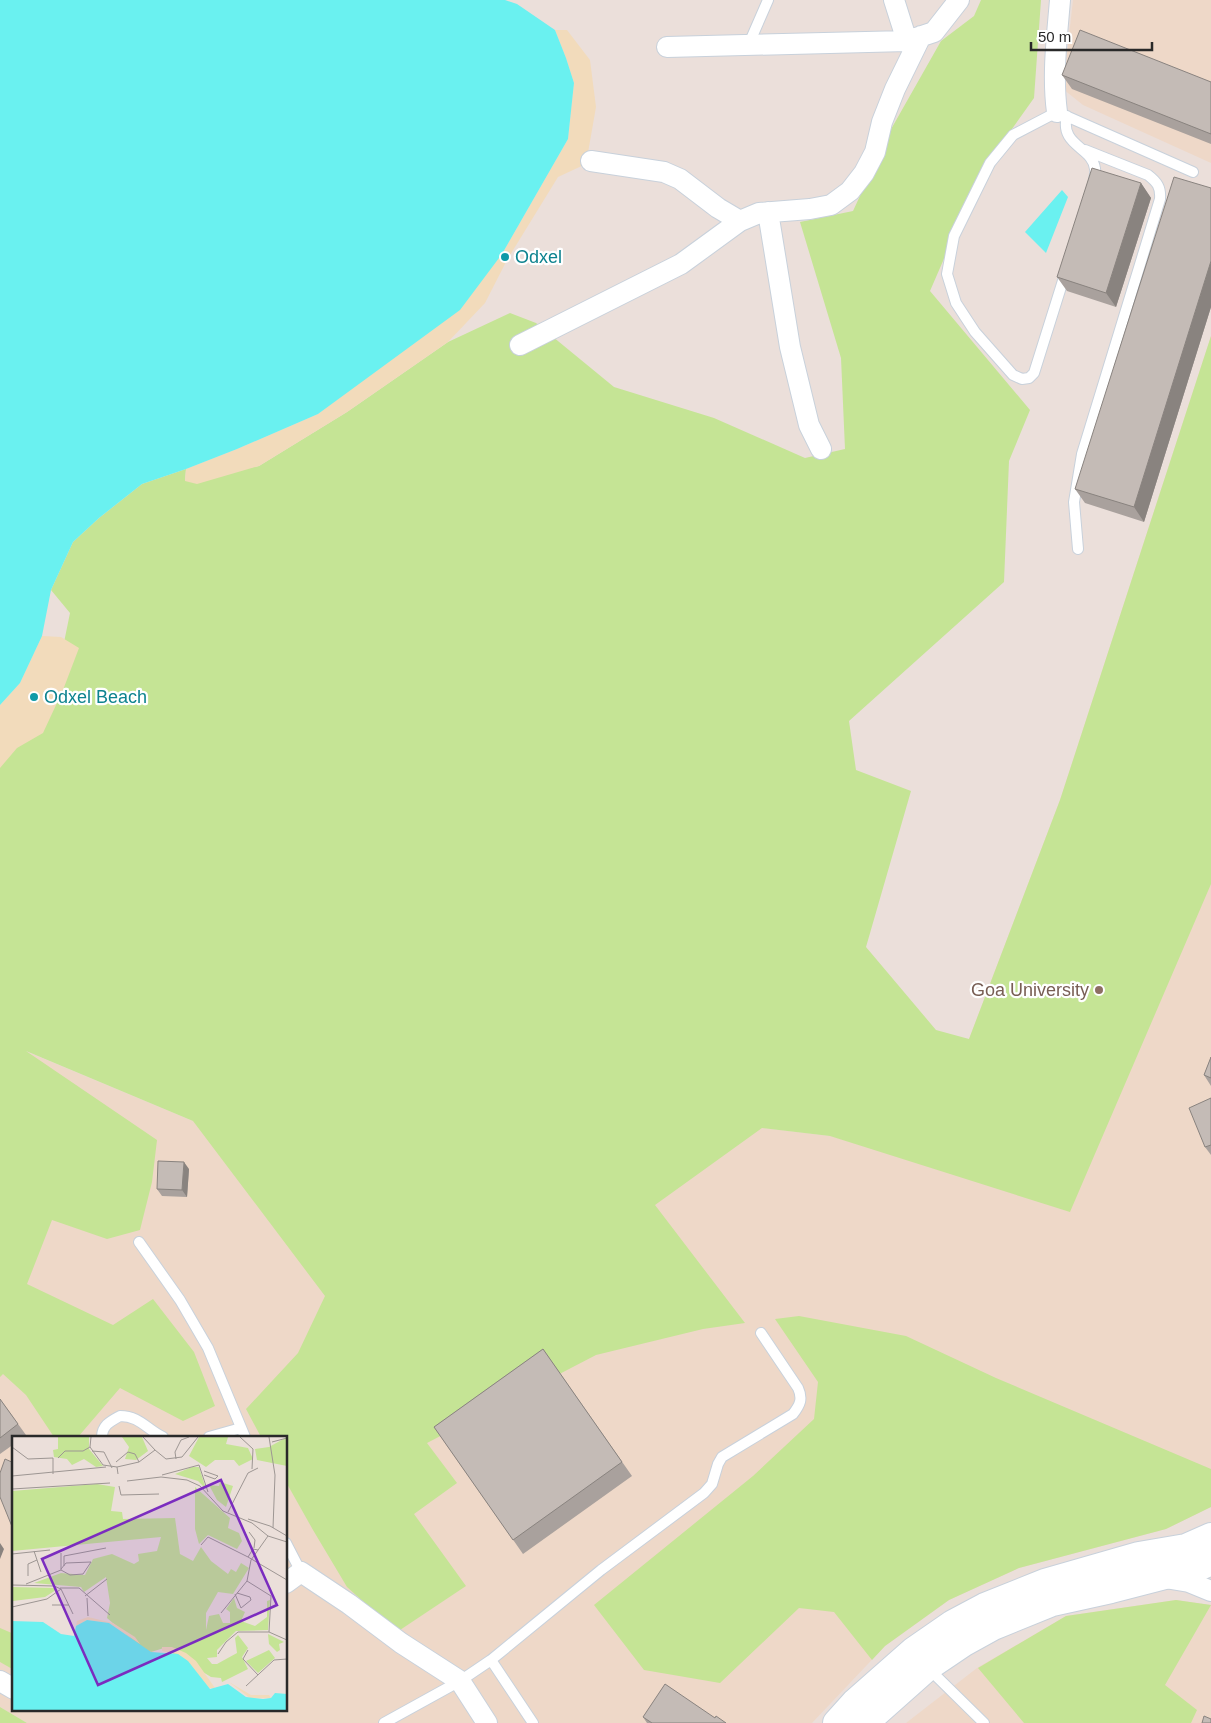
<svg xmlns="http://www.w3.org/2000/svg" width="1211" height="1723" viewBox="0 0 1211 1723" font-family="Helvetica,sans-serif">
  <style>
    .education { fill: #eed8c8; fill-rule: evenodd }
    .green { fill: #c5e495 }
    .sand { fill: #f2dbbb }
    .water { fill: #6af1f0 }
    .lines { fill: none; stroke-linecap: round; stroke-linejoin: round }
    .lane-casing { stroke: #c8d1db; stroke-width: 12 }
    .street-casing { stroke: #c8d1db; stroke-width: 22 }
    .secondary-casing { stroke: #c8d1db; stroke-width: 30 }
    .lane { stroke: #fff; stroke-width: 10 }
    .street { stroke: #fff; stroke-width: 20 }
    .secondary { stroke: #fff; stroke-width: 28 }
    .wall { fill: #a9a19d }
    .shaded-wall { fill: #89837f }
    .building { fill: #c4bbb6; stroke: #89837f }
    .culture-dot { fill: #0f9aa8; stroke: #fff; stroke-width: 2 }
    .education-dot { fill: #8d6e63; stroke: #fff; stroke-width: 2 }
    .labels { text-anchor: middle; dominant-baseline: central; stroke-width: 4.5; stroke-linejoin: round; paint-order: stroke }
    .culture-label { font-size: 18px; fill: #0d838f; stroke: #fff; text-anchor: start }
    .education-label { font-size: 18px; fill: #785e54; stroke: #fff; text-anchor: end }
    .inset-road { fill: none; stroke: #9d9693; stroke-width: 1 }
    .view { fill: #7b2cbf; fill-opacity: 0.15; stroke: #7b2cbf; stroke-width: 2.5 }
    .inset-edge { fill: none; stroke: #292929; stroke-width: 2.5 }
  </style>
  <rect width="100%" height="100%" fill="#ebdfda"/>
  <path class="education" d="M1073,0H1211V163L1083,105L1063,89Z
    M1211,336V1507L1166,1529L1019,1568L949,1600L885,1646L812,1723H27L0,1707V1054L23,1050L193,1121L424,1086L830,1136L969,1039L1060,800ZM14,1437H286V1709H14Z
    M1176,1600L1211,1605V1723H906L977,1668L1066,1616Z"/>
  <path class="green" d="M981,0H1041L1034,98L982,171L930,291L1030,410L1009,461L1004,582L849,721L856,770L911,791L866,947L936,1030L969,1039L1060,800L1211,336V884L1070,1212L830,1136L762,1128L655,1205L745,1323L703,1329L596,1355L427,1443L457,1483L414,1514L466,1586L397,1632L347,1587L313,1530L286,1482V1437H261L246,1409L298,1353L325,1296L193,1121L26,1051L157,1140L152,1182L140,1230L107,1239L52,1220L27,1284L113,1325L153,1299L194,1352L215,1406L183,1421L120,1388L78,1437H54L26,1395L3,1374L0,1377V748L61,657L70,613L51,590L73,542L99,518L142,484L186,469L185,481L259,466L347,412L448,342L510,313L536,323L614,387L714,418L805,458L845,449L841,358L800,222L853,211L890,131L941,41L974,16Z
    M799,1316L906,1336L996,1378L1211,1469V1507L1166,1529L1019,1568L949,1600L885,1646L872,1660L834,1612L799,1608L720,1683L644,1670L594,1605L753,1476L814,1419L818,1382L775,1319Z
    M1176,1600L1211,1605L1165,1685L1197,1710L1191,1723H1024L978,1668L1066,1616Z
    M0,1628L14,1634V1670L0,1662Z
    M0,1707L27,1723H0Z"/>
  <path class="sand" d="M555,30H567L590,60L596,107L586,164L558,177L507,260L485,303L448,342L347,412L259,466L197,484L185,481L186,469L237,449L318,414L385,363L502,254L568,139L574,83L566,58Z
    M42,636L61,637L79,648L63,690L43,733L17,748L0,768V705L20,683Z"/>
  <path class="water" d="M0,0H505L517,4L555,30L566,58L574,83L568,139L502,254L460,310L318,414L237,449L186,469L142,484L99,518L73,542L51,590L42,636L20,683L0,705Z
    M1062,190L1068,197L1046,253L1025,232Z"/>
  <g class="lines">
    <defs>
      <path id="lane" d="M748,46L768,0
        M1067,116C1059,146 1093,147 1095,169C1096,173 1094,177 1094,181
        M1066,271L1034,373L1029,378L1022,379L1013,375L975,332L956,303L947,274L954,236L990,163L1013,135L1057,112L1193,172
        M1078,549L1074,502L1082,454L1160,199C1161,187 1157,182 1148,175L1085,150
        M139,1242L180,1300L208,1348L245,1437
        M102,1437C102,1425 111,1421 120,1416C140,1416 146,1429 163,1437
        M209,1437L241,1428
        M286,1543L301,1572
        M491,1660L601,1570L704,1493L712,1484L718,1464L722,1457L793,1414C800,1405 803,1399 798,1388L761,1333
        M928,1668L984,1723
        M384,1723L460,1681L491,1660L533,1723"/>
      <path id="street" d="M894,0L907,41L934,32L959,0
        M667,47L907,41
        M1057,112C1052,75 1057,37 1060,0
        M591,161L664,172L680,179L718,208L740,221
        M768,212L790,347L809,425L821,449
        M520,345L681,264L740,221L759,213L810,209L831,205L850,191L864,173L875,152L882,122L895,89L921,36
        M1165,1578L1189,1582L1211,1591
        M286,1583L301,1572L349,1604L401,1643L460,1681L487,1723
        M0,1681L14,1689"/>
      <path id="secondary" d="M837,1723L855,1703L914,1651L953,1624L985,1607L1045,1583L1139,1556L1186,1548L1211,1537
        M864,1723L927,1667L964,1642L993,1626L1052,1602L1111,1589L1200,1566L1211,1561"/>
    </defs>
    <use href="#lane" class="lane-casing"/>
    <use href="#street" class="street-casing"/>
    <use href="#secondary" class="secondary-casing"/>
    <use href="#lane" class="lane"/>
    <use href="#street" class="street"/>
    <use href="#secondary" class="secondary"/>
  </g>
  <path class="wall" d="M1062,75L1211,82V144L1072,89Z
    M1141,183L1151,198L1116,307L1067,291L1057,277Z
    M1211,188V307L1144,522L1085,503L1075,489Z
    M1211,1057V1086L1204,1075Z
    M1211,1098V1155L1205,1147Z
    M189,1169L187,1197L162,1196L157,1189Z
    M543,1349L632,1476L523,1554L434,1427Z
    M0,1399L26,1435L23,1437H14V1444L0,1454Z
    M643,1717L726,1723H647Z"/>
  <path class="shaded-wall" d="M1141,183L1151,198L1116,307L1106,293Z
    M1211,261V307L1144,522L1134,507Z
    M184,1162L189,1169L187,1197L182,1190Z
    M0,1543L4,1549L0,1559Z"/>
  <path class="building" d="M1080,30L1211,82V134L1062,75Z
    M1092,168L1141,183L1106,293L1057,277Z
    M1174,177L1211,188V261L1134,507L1075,489Z
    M1211,1057V1078L1204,1075Z
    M1211,1098V1145L1205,1147L1189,1108Z
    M158,1161L184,1162L182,1190L157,1189Z
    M543,1349L622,1462L513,1540L434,1427Z
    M0,1399L18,1424L0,1438Z
    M5,1459L14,1463V1530L13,1529L0,1497V1473Z
    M665,1684L715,1718L716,1716L726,1723H652L643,1717Z
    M1204,1716L1211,1719V1723H1202Z"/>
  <g class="culture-dot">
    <circle cx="505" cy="257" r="5"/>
    <circle cx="34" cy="697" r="5"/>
  </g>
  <circle class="education-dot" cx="1099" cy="990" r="5"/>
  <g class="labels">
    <g class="culture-label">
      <text x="515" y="257">Odxel</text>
      <text x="44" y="697">Odxel Beach</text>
    </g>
    <g class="education-label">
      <text x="1089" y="990">Goa University</text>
    </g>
  </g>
  <g transform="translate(12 1436)">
    <rect width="275" height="275" fill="#ebdfda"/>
    <path d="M46,1H77V13L91,30L84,31L72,23L60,29L55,23L42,21L41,14L46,13ZM110,1H130L136,15L124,24L113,23L117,11ZM187,1H216L214,8L236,12L241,23L227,30L222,24H203L194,31L177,20ZM275,1V30L245,24L243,13L257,11ZM180,31H187L194,53L186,45L163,38ZM208,46L221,50L214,71L205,64L197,49L207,50ZM85,48L103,51L99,75L110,76L111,83L163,82L168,118L181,125L189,111L199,125L216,138L219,133L224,136L229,127L237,132L221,158L206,156L194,177V194L197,180L207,178L211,187H218V176L214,173L222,162L225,172L233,176L229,185L243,190L255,181V165L258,164L256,194L224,195L205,214V221L195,222L200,228H205L225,217L223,202L226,199L236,212L230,221L236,233L210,246L209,242L199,241L152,212L139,216L130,212L95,182L98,167L94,141L72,156L69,151L22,147L49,137L73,139L81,123L100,118L122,128L127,125L126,118L145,115L149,101L0,115V55ZM183,51L218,82L216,92L227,97L230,105L225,113L196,99L187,108L183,93ZM0,151L42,152L44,154L33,161L1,165ZM256,198L272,206L267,208L268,214L265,216L257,208ZM257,214L263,222L246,237L234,225Z" fill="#c5e495"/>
    <path d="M76,181L101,187L123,201L128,208L97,187L75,184L64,190L65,185ZM150,211H160L174,217L184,225L203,252H197L166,218L150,215ZM217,246L239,259H257L259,262H238Z" fill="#f2dbbb"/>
    <path d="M75,184L97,187L139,216L166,218L176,225L198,253L216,248L234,261L251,263L259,262L263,257L275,258V274H0V185L31,186L49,198L62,200L64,190Z" fill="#6af1f0"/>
    <path class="inset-road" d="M79,1L78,11L91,29L105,31M131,1L143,14M228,1L241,13L240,33M257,1L263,39L261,92M260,6L275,2M0,11L16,23L41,22V38M80,15L92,16L100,32M46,22L53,15H71L78,11M164,23L163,16L169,4L177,1M104,26L116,16L123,18L127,26M192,35L206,40L203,43L192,39M106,38L105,31L127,26L143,14L154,23L170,21L186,1M150,39L187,29L196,56M0,40L94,31M115,45L149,41L175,44L188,50L211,75L240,87L256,100L275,106M107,50L109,59L147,58M0,53L98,47M216,76L236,37L246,32M236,83L258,90L275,100M237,96L243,104L242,112M256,100L239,124L235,145L259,160L257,196L275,204M189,109L196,101L236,121M246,114L241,113L236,121L275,144M22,115L29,136M49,117V134M0,118L38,114M52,130V120L94,112M49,133L54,127L79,126L71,138L58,139L49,134M16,140V128L25,124M14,148L49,134M0,149L42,150L49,153L35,163L0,171M48,152H67L98,179M49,153L61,178M223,158L229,172L239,164L238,161L225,157M73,160L95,143M75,162L76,180M40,169H57M209,177L235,145M236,214L231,223L246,239M206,218L214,206L226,196H257M234,250L262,224L275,223"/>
    <path class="view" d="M209,44L265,169L86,249L30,123Z"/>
    <rect width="275" height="275" class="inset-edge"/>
  </g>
  <path d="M1031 42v8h121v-8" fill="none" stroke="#292929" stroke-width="2.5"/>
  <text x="1038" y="42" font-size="15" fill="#292929" stroke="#ffffff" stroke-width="4" paint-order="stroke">50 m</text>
</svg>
